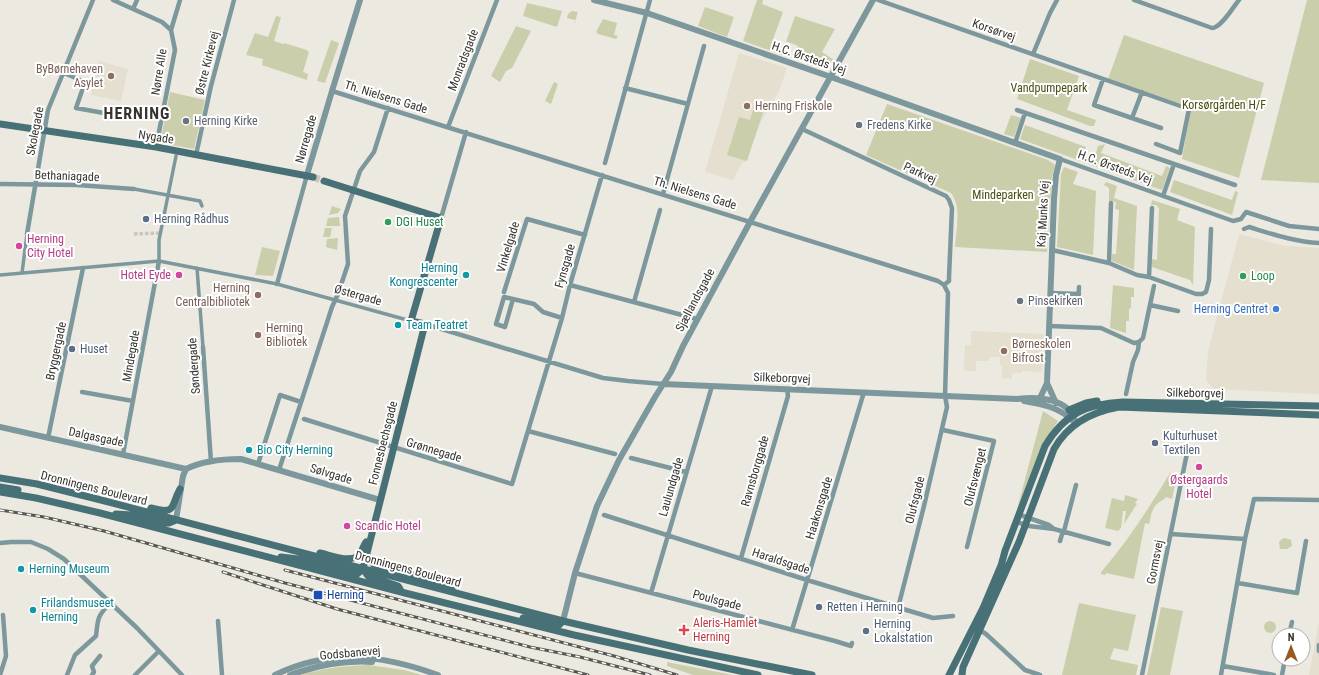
<svg xmlns="http://www.w3.org/2000/svg" width="1319" height="675" viewBox="0 0 1319 675" font-family="'Roboto Condensed',sans-serif">
  <style>
    .built { fill: #e4dfce }
    .green { fill: #cbceab }
    .lines { fill: none; stroke-linecap: round; stroke-linejoin: round }
    .pedestrian-tunnel { stroke: #c7c5bd; stroke-width: 3.5; stroke-dasharray: 3.5 2; stroke-linecap: butt }
    .secondary-tunnel { stroke: #c7c5bd; stroke-width: 7; stroke-dasharray: 7 3.5; stroke-linecap: butt }
    .pedestrian { stroke: #7d989c; stroke-width: 3.5 }
    .minor { stroke: #7d989c; stroke-width: 4.5 }
    .tertiary { stroke: #7d989c; stroke-width: 6 }
    .secondary { stroke: #487077; stroke-width: 7 }
    .rail-casing { stroke: #585752; stroke-width: 3 }
    .rail { stroke: #fff; stroke-width: 1.5; stroke-dasharray: 4.5; stroke-linecap: butt }
    .education-dot { fill: #8d6e63; stroke: #fff; stroke-width: 1.5 }
    .worship-dot { fill: #6b7280; stroke: #fff; stroke-width: 1.5 }
    .service-dot { fill: #5c6f8a; stroke: #fff; stroke-width: 1.5 }
    .leisure-dot { fill: #2e9e5b; stroke: #fff; stroke-width: 1.5 }
    .hotel-dot { fill: #d1479c; stroke: #fff; stroke-width: 1.5 }
    .culture-dot { fill: #0f9aa8; stroke: #fff; stroke-width: 1.5 }
    .shop-dot { fill: #3f7fe0; stroke: #fff; stroke-width: 1.5 }
    .transit-dot { fill: #1a4fb4; stroke: #fff; stroke-width: 1.5 }
    .health-dot { fill: #e0444e; stroke: #fff; stroke-width: 1.5 }
    .labels { text-anchor: middle; dominant-baseline: central; stroke-width: 4; stroke-linejoin: round; paint-order: stroke }
    .street-label { font-size: 12px; fill: #353430; stroke: #fff }
    .education-label { font-size: 12px; fill: #785e54; stroke: #fff; text-anchor: start }
    .park-label { font-size: 12px; fill: #4a4c10; stroke: #fff }
    .worship-label { font-size: 12px; fill: #5b616d; stroke: #fff; text-anchor: start }
    .service-label { font-size: 12px; fill: #4e5e75; stroke: #fff; text-anchor: start }
    .leisure-label { font-size: 12px; fill: #27864d; stroke: #fff; text-anchor: start }
    .hotel-label { font-size: 12px; fill: #b23c85; stroke: #fff; text-anchor: start }
    .culture-label { font-size: 12px; fill: #0d838f; stroke: #fff; text-anchor: start }
    .shop-label { font-size: 12px; fill: #366cbe; stroke: #fff; text-anchor: end }
    .transit-label { font-size: 12px; fill: #164399; stroke: #fff; text-anchor: start }
    .health-label { font-size: 12px; fill: #be3a42; stroke: #fff; text-anchor: start }
    .district-label { font-size: 16px; font-weight: bold; letter-spacing: 1px; fill: #353430; stroke: #fff }
  </style>
  <rect width="100%" height="100%" fill="#ece9e0"/>
  <path class="built" d="M739,53L787,68L779,91L761,122L745,162L742,163L733,180L705,172Z
    M99,61L128,69L121,101L91,95Z
    M1239,234L1286,246L1319,248V394L1214,389L1206,380L1208,351Z
    M971,331L1044,334L1042,372L1022,371V373H1012V379L1002,378V365H1000V357H990L989,361H976V371H964L965,345H971Z
    M1319,622V675H1309Z"/>
  <path class="green" d="M757,0H763L762,4L783,12L771,45L783,50L785,48L782,55L743,41Z
    M1307,0H1319V183L1261,180Z
    M527,3L562,11L557,27L523,16Z
    M705,7L734,17L727,37L698,26Z
    M572,11L578,12L574,25L575,20L567,18L568,14Z
    M276,16L281,17L274,41L283,44L284,43L307,50V51L309,52L303,72L308,74L307,80L262,65L263,59L246,55L255,33L268,37Z
    M795,16L835,29L822,52L834,60L829,66H825L794,58L798,46L788,42H786Z
    M603,19L617,23L614,35L618,36L616,39L598,34L596,32Z
    M516,26L531,31L512,68L506,71L500,82L491,76Z
    M1124,35L1264,83L1239,178L1182,159L1191,107L1108,79Z
    M331,40L339,43L325,83L317,81Z
    M1030,59L1079,76L1067,110L1096,120L1094,126H1090L1017,99Z
    M554,82L558,84L551,104L545,101Z
    M170,92L205,100L194,149L160,143Z
    M887,104L1048,160L1055,165L1052,177L1047,252L955,247C956,230 962,207 951,193L866,155Z
    M753,110L763,112L747,161L727,155L739,117L750,120Z
    M1011,115L1021,118L1014,137L1004,134Z
    M1025,125L1086,147L1082,156L1088,158L1086,163L1020,139Z
    M1105,144L1101,153L1162,176L1166,166L1170,168L1162,190L1088,164L1090,159L1094,160L1098,146Z
    M1064,167L1078,172L1073,184L1096,191L1093,255L1057,247L1061,174Z
    M1174,180L1232,200L1235,191L1238,192L1232,215L1170,192Z
    M1106,182L1117,186L1114,198L1137,206L1134,270L1112,261V254H1116L1119,210L1115,209L1116,202L1109,201V188L1104,185Z
    M1152,200L1180,209L1177,220L1195,227L1193,285L1190,280L1152,267V259L1157,260L1159,208L1156,205H1151Z
    M332,206L341,209L338,213L329,215Z
    M339,217L340,226H326L328,218Z
    M325,228H332L330,237H323Z
    M338,238L337,250L326,247L327,239Z
    M262,247L280,251L273,276L255,275Z
    M1113,285L1134,288V297H1131V308L1129,309V321H1126V333L1110,328Z
    M1043,411L1058,421L1043,443L1015,517Z
    M1170,473L1177,475L1172,499L1166,497C1163,501 1159,501 1156,505C1151,510 1151,517 1149,524L1145,523L1134,579L1106,573L1105,575L1101,574V572C1128,541 1149,508 1170,473Z
    M1125,495L1138,499L1135,503L1137,504L1124,524L1126,511H1123L1121,528L1118,531L1105,528L1112,498L1124,501Z
    M1285,538L1291,540L1292,546L1287,549H1280L1279,542L1282,539Z
    M1079,603L1136,615L1128,651L1114,648L1110,659L1138,665L1136,675H1062Z
    M1161,607L1183,611L1170,675H1147Z
    M1264 627a6 6 0 1 1 12 0a6 6 0 1 1-12 0Z
    M667,662L733,675H693L667,666Z
    M368,665L404,670L422,675H301C323,668 344,666 368,665Z"/>
  <g class="lines">
    <path class="pedestrian-tunnel" d="M134,234L160,233"/>
    <path class="secondary-tunnel" d="M313,177L324,181"/>
    <path class="pedestrian" d="M134,189L200,201L202,206
      M159,261V240L176,156
      M197,268L203,347
      M22,273L27,234
      M0,275L159,261L277,284L411,321"/>
    <path class="minor" d="M113,0L162,22L171,30
      M878,0L1189,109L1180,153L1156,144
      M1134,0L1212,28C1221,28 1233,7 1239,0
      M133,9L137,0
      M1033,54L1050,13L1057,0
      M64,73L85,82L76,108L115,115
      M1103,79L1094,105L1161,128
      M625,88L688,104
      M332,91L938,281L944,285L948,293L945,396L947,407L924,506L898,608
      M1017,110L1235,185
      M1132,118L1142,92
      M448,127L497,0
      M802,129L946,196L949,200L952,208L949,277V281L944,285
      M1015,143L1025,113
      M156,147L175,50L171,30L180,0
      M196,155L211,86L234,0
      M1060,159L1233,221L1241,219L1246,212L1289,226L1319,229
      M605,163L650,0
      M0,184L77,185L134,189
      M663,194L704,46
      M1163,196L1174,164
      M441,218L466,132
      M1244,229L1249,227C1272,234 1295,242 1319,243
      M27,234L48,110L93,0
      M1052,250L1109,263L1137,275L1149,277L1196,294H1202L1206,292L1209,280L1211,229
      M1109,263L1111,203
      M1149,277L1152,208
      M277,284L307,175
      M570,285L697,319
      M504,292L527,219L585,235
      M1050,293L1079,294
      M513,299L505,327L496,324L504,297L534,304L543,312L562,318
      M634,302L660,210
      M1078,305L1079,287
      M1150,305L1178,311
      M425,324L603,378L628,381L663,384
      M1049,326L1101,328L1134,343L1139,342L1143,338L1154,286
      M203,347L211,462
      M82,392L133,401
      M1126,394L1133,362L1138,350L1139,342
      M304,419L512,484L562,318L570,285L602,175
      M943,430L994,441L967,547
      M528,431L615,454
      M48,438L83,268
      M123,454L159,261
      M631,458L686,472
      M258,464L280,395L301,402
      M279,470L332,307L338,294L348,264L345,216L360,171L374,152L388,108
      M604,515L807,580L933,618L953,616
      M1023,516L1049,525L1054,529
      M1020,523L1029,526L1054,529L1109,544
      M1064,531L1076,485
      M1171,534L1245,539
      M1060,541L1063,531
      M0,543L11,542H31L48,549L64,559L137,628L182,675
      M741,558L788,396L787,389
      M575,573L835,641L851,646L852,643
      M1238,583L1297,593L1306,541
      M651,593L712,386
      M218,621L222,675
      M978,629L986,634L1025,670L1040,675
      M792,630L864,392
      M1289,635L1292,622
      M1319,645V651
      M1223,666L1274,675
      M0,675L6,656L3,615
      M67,675L75,655L96,636C98,619 97,617 109,604
      M92,675L94,672L92,666L100,656
      M135,675L159,651
      M1142,675L1187,453
      M1221,675L1245,539L1254,499L1319,500
      M1282,675L1285,659"/>
    <path class="tertiary" d="M594,0L647,13L831,77L1060,159L1056,175L1054,199L1047,383L1040,398
      M307,175L332,91L360,0
      M1047,383L1056,403
      M663,384L1017,399C1034,397 1054,397 1068,409C1072,413 1074,418 1076,423
      M1024,401C1042,404 1058,407 1072,420
      M0,427L186,469
      M176,520L183,476L186,469C202,461 224,459 241,459L380,500
      M563,621L575,573L597,506L619,460L655,397L671,372L683,346L750,222L873,0
      M275,675C330,648 383,655 438,675
      M290,675C316,666 344,660 372,662"/>
    <path class="secondary" d="M0,124L156,147L313,177
      M324,181L441,218L411,321L425,324L363,569
      M1069,410L1086,403L1097,401
      M0,478L37,484L101,500L563,621L688,650L812,675
      M0,487L18,490
      M0,492L36,498L100,513L405,593L574,635L758,675
      M151,508C177,515 170,507 180,489
      M116,514L132,515L164,523H169L176,520
      M320,553C330,555 348,563 358,556C362,553 363,546 366,542
      M366,554L373,564L418,576L441,583L452,590
      M281,557L298,559L357,574L363,569
      M1001,566L1005,551L1045,446C1065,413 1087,404 1123,402L1319,406
      M363,569L368,576L398,586L400,589
      M523,618L552,625H559L563,621
      M949,675L983,608L1002,563
      M962,675L963,667L1019,542L1054,449C1068,424 1091,412 1119,407L1319,415"/>
    <defs>
      <path id="rail" d="M0,510L44,517L104,531L285,583L530,647L580,657L650,675
        M285,570L614,656L677,675
        M223,572L337,609L588,675"/>
    </defs>
    <use href="#rail" class="rail-casing"/>
    <use href="#rail" class="rail"/>
  </g>
  <g class="education-dot">
    <circle cx="111" cy="76" r="4"/>
    <circle cx="747" cy="106" r="4"/>
    <circle cx="258" cy="295" r="4"/>
    <circle cx="258" cy="335" r="4"/>
    <circle cx="1004" cy="351" r="4"/>
  </g>
  <g class="worship-dot">
    <circle cx="186" cy="121" r="4"/>
    <circle cx="859" cy="125" r="4"/>
    <circle cx="1020" cy="301" r="4"/>
  </g>
  <g class="service-dot">
    <circle cx="146" cy="219" r="4"/>
    <circle cx="72" cy="349" r="4"/>
    <circle cx="1155" cy="443" r="4"/>
    <circle cx="819" cy="607" r="4"/>
    <circle cx="866" cy="631" r="4"/>
  </g>
  <g class="leisure-dot">
    <circle cx="388" cy="222" r="4"/>
    <circle cx="1243" cy="276" r="4"/>
  </g>
  <g class="hotel-dot">
    <circle cx="19" cy="246" r="4"/>
    <circle cx="179" cy="275" r="4"/>
    <circle cx="1199" cy="467" r="4"/>
    <circle cx="347" cy="526" r="4"/>
  </g>
  <g class="culture-dot">
    <circle cx="466" cy="275" r="4"/>
    <circle cx="398" cy="325" r="4"/>
    <circle cx="249" cy="450" r="4"/>
    <circle cx="21" cy="569" r="4"/>
    <circle cx="33" cy="610" r="4"/>
  </g>
  <circle class="shop-dot" cx="1276" cy="309" r="4"/>
  <rect class="transit-dot" x="313" y="590" width="10" height="10" rx="2"/>
  <path class="health-dot" d="M682 624h4v4h4v4h-4v4h-4v-4h-4v-4h4z"/>
  <g class="labels">
    <g class="street-label">
      <text transform="translate(994 30) rotate(19)">Korsørvej</text>
      <text transform="translate(809 58) rotate(19)">H.C. Ørsteds Vej</text>
      <text transform="translate(463 60) rotate(-69)">Monradsgade</text>
      <text transform="translate(207 63) rotate(-76)">Østre Kirkevej</text>
      <text transform="translate(159 72) rotate(-81)">Nørre Alle</text>
      <text transform="translate(386 97) rotate(17)">Th. Nielsens Gade</text>
      <text transform="translate(35 131) rotate(-79)">Skolegade</text>
      <text transform="translate(156 137) rotate(9)">Nygade</text>
      <text transform="translate(306 139) rotate(-74)">Nørregade</text>
      <text transform="translate(1115 167) rotate(20)">H.C. Ørsteds Vej</text>
      <text transform="translate(920 173) rotate(25)">Parkvej</text>
      <text transform="translate(67 176) rotate(2)">Bethaniagade</text>
      <text transform="translate(695 193) rotate(17)">Th. Nielsens Gade</text>
      <text transform="translate(1043 214) rotate(-87)">Kaj Munks Vej</text>
      <text transform="translate(508 247) rotate(-73)">Vinkelgade</text>
      <text transform="translate(565 266) rotate(-74)">Fynsgade</text>
      <text transform="translate(358 295) rotate(16)">Østergade</text>
      <text transform="translate(695 300) rotate(-62)">Sjællandsgade</text>
      <text transform="translate(56 351) rotate(-78)">Bryggergade</text>
      <text transform="translate(131 356) rotate(-80)">Mindegade</text>
      <text transform="translate(194 366) rotate(-94)">Søndergade</text>
      <text transform="translate(782 378) rotate(2)">Silkeborgvej</text>
      <text transform="translate(1195 393) rotate(1)">Silkeborgvej</text>
      <text transform="translate(96 437) rotate(12)">Dalgasgade</text>
      <text transform="translate(383 443) rotate(-76)">Fonnesbechsgade</text>
      <text transform="translate(434 450) rotate(17)">Grønnegade</text>
      <text transform="translate(755 471) rotate(-74)">Ravnsborggade</text>
      <text transform="translate(331 474) rotate(17)">Sølvgade</text>
      <text transform="translate(975 477) rotate(-76)">Olufsvænget</text>
      <text transform="translate(671 487) rotate(-74)">Laulundgade</text>
      <text transform="translate(94 488) rotate(14)">Dronningens Boulevard</text>
      <text transform="translate(915 500) rotate(-76)">Olufsgade</text>
      <text transform="translate(819 508) rotate(-73)">Haakonsgade</text>
      <text transform="translate(781 561) rotate(18)">Haraldsgade</text>
      <text transform="translate(1155 562) rotate(-79)">Gormsvej</text>
      <text transform="translate(408 569) rotate(15)">Dronningens Boulevard</text>
      <text transform="translate(717 600) rotate(15)">Poulsgade</text>
      <text transform="translate(350 653) rotate(-5)">Godsbanevej</text>
    </g>
    <g class="education-label">
      <text x="103" y="69" text-anchor="end">ByBørnehaven<tspan x="103" dy="14">Asylet</tspan></text>
      <text x="755" y="106">Herning Friskole</text>
      <text x="250" y="288" text-anchor="end">Herning<tspan x="250" dy="14">Centralbibliotek</tspan></text>
      <text x="266" y="328">Herning<tspan x="266" dy="14">Bibliotek</tspan></text>
      <text x="1012" y="344">Børneskolen<tspan x="1012" dy="14">Bifrost</tspan></text>
    </g>
    <g class="park-label">
      <text x="1049" y="88">Vandpumpepark</text>
      <text x="1224" y="105">Korsørgården H/F</text>
      <text x="1003" y="195">Mindeparken</text>
    </g>
    <g class="worship-label">
      <text x="194" y="121">Herning Kirke</text>
      <text x="867" y="125">Fredens Kirke</text>
      <text x="1028" y="301">Pinsekirken</text>
    </g>
    <g class="service-label">
      <text x="154" y="219">Herning Rådhus</text>
      <text x="80" y="349">Huset</text>
      <text x="1163" y="436">Kulturhuset<tspan x="1163" dy="14">Textilen</tspan></text>
      <text x="827" y="607">Retten i Herning</text>
      <text x="874" y="624">Herning<tspan x="874" dy="14">Lokalstation</tspan></text>
    </g>
    <g class="leisure-label">
      <text x="396" y="222">DGI Huset</text>
      <text x="1251" y="276">Loop</text>
    </g>
    <g class="hotel-label">
      <text x="27" y="239">Herning<tspan x="27" dy="14">City Hotel</tspan></text>
      <text x="171" y="275" text-anchor="end">Hotel Eyde</text>
      <text x="1199" y="480" text-anchor="middle">Østergaards<tspan x="1199" dy="14">Hotel</tspan></text>
      <text x="355" y="526">Scandic Hotel</text>
    </g>
    <g class="culture-label">
      <text x="458" y="268" text-anchor="end">Herning<tspan x="458" dy="14">Kongrescenter</tspan></text>
      <text x="406" y="325">Team Teatret</text>
      <text x="257" y="450">Bio City Herning</text>
      <text x="29" y="569">Herning Museum</text>
      <text x="41" y="603">Frilandsmuseet<tspan x="41" dy="14">Herning</tspan></text>
    </g>
    <g class="shop-label">
      <text x="1268" y="309">Herning Centret</text>
    </g>
    <g class="transit-label">
      <text x="327" y="595">Herning</text>
    </g>
    <g class="health-label">
      <text x="693" y="623">Aleris-Hamlet<tspan x="693" dy="14">Herning</tspan></text>
    </g>
    <g class="district-label">
      <text x="137" y="113">HERNING</text>
    </g>
  </g>
  <g transform="translate(1291 647)"><circle r="19" fill="#ffffff" stroke="#aeaeac"/>
  <path d="M0-3L7 15L0 10L-7 15Z" fill="#995921"/>
  <text y="-6" font-size="11" font-weight="bold" text-anchor="middle" fill="#353430">N</text>
  </g>
</svg>
